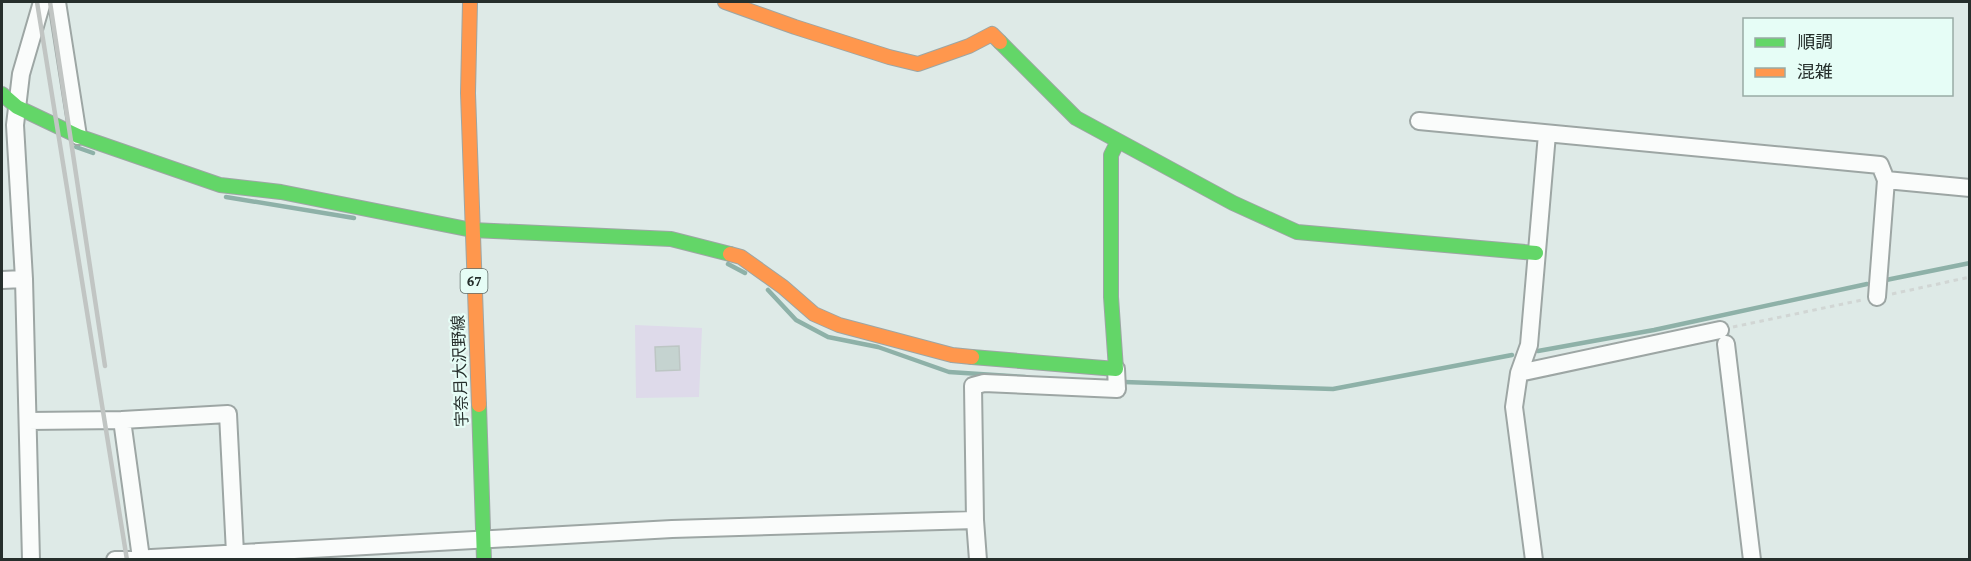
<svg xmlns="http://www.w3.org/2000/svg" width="1971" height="561" viewBox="0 0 1971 561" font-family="'Crimson Pro','Noto Sans JP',serif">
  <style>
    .green { fill: #dedaea }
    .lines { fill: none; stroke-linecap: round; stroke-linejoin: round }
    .stream { stroke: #8eb1a8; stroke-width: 4.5 }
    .building { fill: #c5d3d0; stroke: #bdc6c4; stroke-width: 1.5 }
    .street-casing { stroke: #9da6a4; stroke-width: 20 }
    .fast-casing { stroke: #9da6a4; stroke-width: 16 }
    .slow-casing { stroke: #9da6a4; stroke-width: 16 }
    .path { stroke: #d1d6d4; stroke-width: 3; stroke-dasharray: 4.5 4.5; stroke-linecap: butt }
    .street { stroke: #fafcfb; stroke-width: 16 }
    .fast { stroke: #63d668; stroke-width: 14 }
    .slow { stroke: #ff974d; stroke-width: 14 }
    .rail { stroke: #c1c5c3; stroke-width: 4.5 }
    .labels { text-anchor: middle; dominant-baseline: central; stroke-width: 4.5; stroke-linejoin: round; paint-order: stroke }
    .shield { fill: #e6fdf6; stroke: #606d69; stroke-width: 1.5 }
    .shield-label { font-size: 15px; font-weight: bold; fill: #262f2c }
    .street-label { font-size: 16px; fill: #262f2c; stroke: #e6fdf6 }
  </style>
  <rect width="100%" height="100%" fill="#deeae7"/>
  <path class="green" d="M635,325L702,328L699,397L636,398Z"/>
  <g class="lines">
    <path class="stream" d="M76,147L93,153
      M226,197L354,218
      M728,264L745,273
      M1886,280L1970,263
      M768,290L796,320L828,337L878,347L949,372L1025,377
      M1538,351L1654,330L1867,284
      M1124,382L1333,389L1512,355"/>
  </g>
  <path class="building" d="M679,346L680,370L656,371L655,347Z"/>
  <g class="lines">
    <defs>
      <path id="street" d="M57,2L78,136
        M1419,121L1880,165L1886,180L1970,188
        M2,280L24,279
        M1877,297L1886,180
        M1726,344L1752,560
        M1519,373L1720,330
        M122,420L228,414L235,553
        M28,421L122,420L141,558
        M31,560L24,279L15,125L21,74L42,2
        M115,560L672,529L975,520
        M978,560L975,520L973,386L984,383L1117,389L1116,369
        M1534,560L1514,407L1519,373L1529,345L1547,134"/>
      <path id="fast" d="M1000,42L1076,118L1233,203L1297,232L1536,253
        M2,94L17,107L78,136L220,185L281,192L472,230L671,239L730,254
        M972,357L1116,369L1111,297V155L1118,141
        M479,405L484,560"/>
      <path id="slow" d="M470,2L468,93L479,405
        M725,2L795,27L889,57L918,64L969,46L992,34L1000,42
        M730,254L741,257L783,287L814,314L839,325L952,355L972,357"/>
    </defs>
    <use href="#street" class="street-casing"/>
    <use href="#fast" class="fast-casing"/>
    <use href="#slow" class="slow-casing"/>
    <path class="path" d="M1892,294L1970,277
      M1733,327L1862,300"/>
    <use href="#street" class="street"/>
    <use href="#fast" class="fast"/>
    <use href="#slow" class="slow"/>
    <path class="rail" d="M37,2L127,560
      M50,2L105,366"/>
  </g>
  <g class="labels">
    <rect class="shield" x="460.5" y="269" width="27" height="24" rx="4.5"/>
    <g class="shield-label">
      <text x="474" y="281">67</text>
    </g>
    <g class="street-label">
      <text transform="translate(460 371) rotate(-92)">宇奈月大沢野線</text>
    </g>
  </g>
  <rect width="1971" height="561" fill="none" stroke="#262f2c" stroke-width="6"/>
  <rect x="1743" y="18" width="210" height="78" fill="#e6fdf6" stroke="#99aba5" stroke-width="1.5"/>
  <rect x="1755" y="38" width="30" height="9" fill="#63d668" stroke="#99aba5" stroke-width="1.5"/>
  <text x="1797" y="48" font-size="18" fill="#262f2c">順調</text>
  <rect x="1755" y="68" width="30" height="9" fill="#ff974d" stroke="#99aba5" stroke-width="1.5"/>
  <text x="1797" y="78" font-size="18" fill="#262f2c">混雑</text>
</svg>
